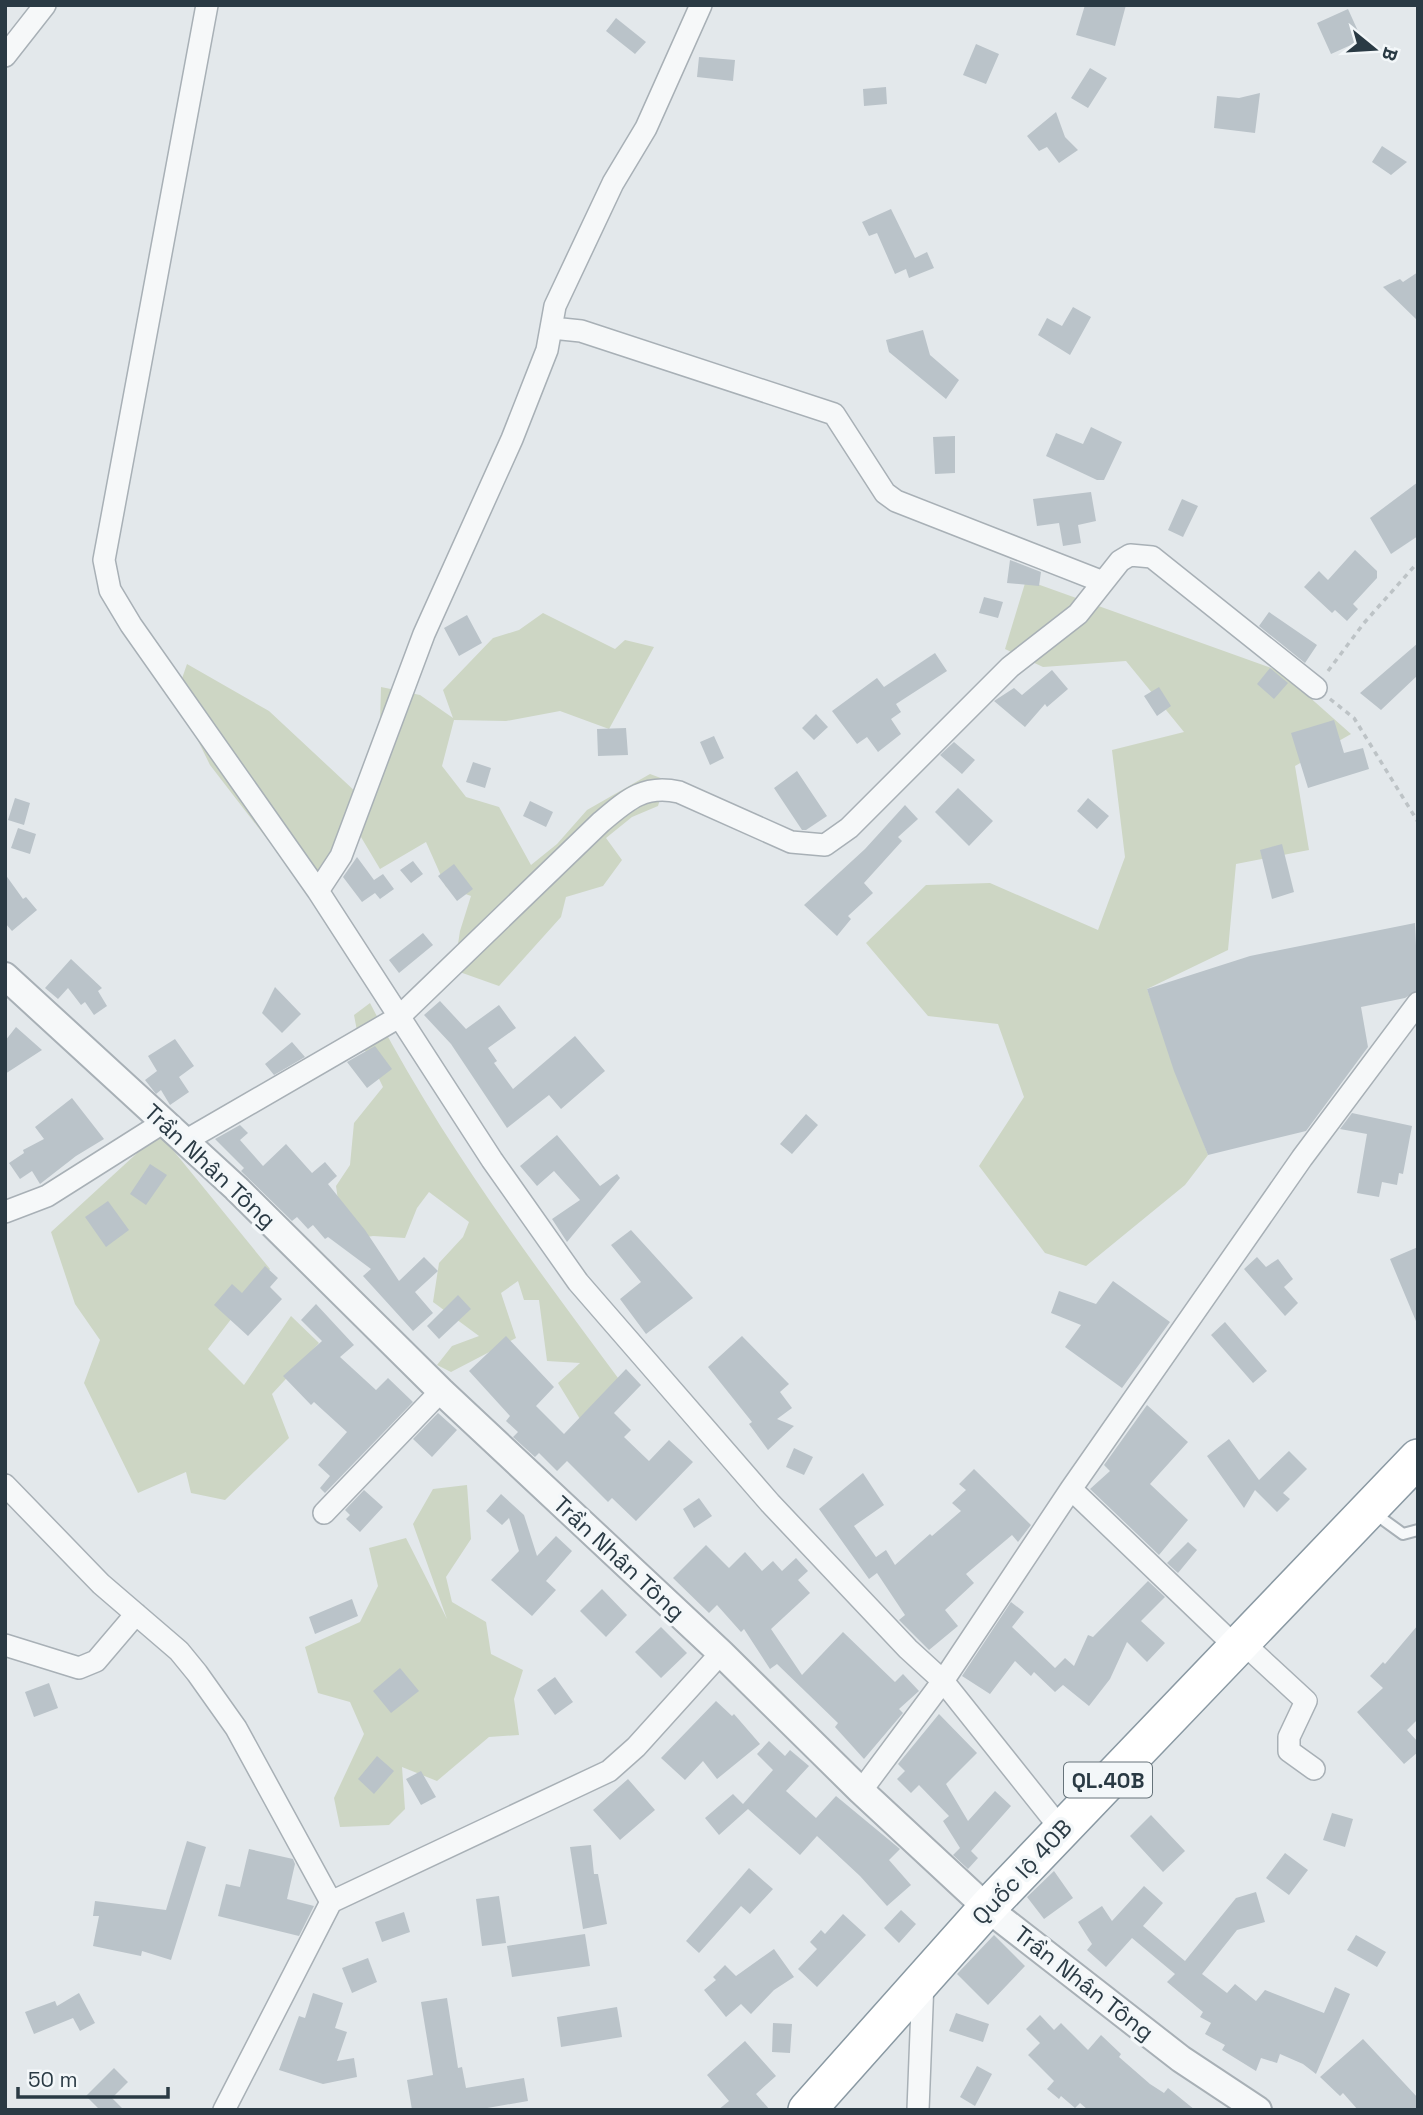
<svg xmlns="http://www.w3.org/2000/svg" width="1423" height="2115" viewBox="0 0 1423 2115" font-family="'Space Grotesk',sans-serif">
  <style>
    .green { fill: #cdd6c4 }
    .building { fill: #bac3c9 }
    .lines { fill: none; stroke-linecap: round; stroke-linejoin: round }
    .service-casing { stroke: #a8b0b6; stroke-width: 14 }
    .minor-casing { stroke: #a8b0b6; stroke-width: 24 }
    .tertiary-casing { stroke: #a8b0b6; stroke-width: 30 }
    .trunk-casing { stroke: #8a99a3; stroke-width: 40 }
    .path { stroke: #bdc3c6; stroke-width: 3.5; stroke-dasharray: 5 5; stroke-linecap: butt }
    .service { stroke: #f6f8f9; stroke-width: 10 }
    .minor { stroke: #f6f8f9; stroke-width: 21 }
    .tertiary { stroke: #f6f8f9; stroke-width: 26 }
    .trunk { stroke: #fff; stroke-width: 37 }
    .labels { text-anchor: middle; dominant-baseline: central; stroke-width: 7; stroke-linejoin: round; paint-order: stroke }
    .shield { fill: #f3f7f9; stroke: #66737a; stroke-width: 2 }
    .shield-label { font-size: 21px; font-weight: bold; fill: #2a3a44 }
    .street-label { font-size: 23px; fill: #2a3a44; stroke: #f3f7f9 }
  </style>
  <rect width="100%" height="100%" fill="#e3e8eb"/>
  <path class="green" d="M1026,580L1280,671L1351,734L1295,766L1309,850L1236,864L1228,950L1147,989L1208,1155L1185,1185L1086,1266L1045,1253L979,1166L1024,1097L998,1024L928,1016L866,943L926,885L990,883L1098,930L1125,857L1112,750L1184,732L1126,661L1043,667L1005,649Z
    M543,613L615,649L625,640L654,647L609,729L560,711L506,721L454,720L442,766L466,797L499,807L531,865L557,844L587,810L650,774L666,780L658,806L632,817L606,838L622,860L603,886L566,897L561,917L499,986L454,970L460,931L471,896L446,887L426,842L380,869L358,832L380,724L381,687L420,695L453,718L443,690L493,638L519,630Z
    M187,664L269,711L358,794L314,900L210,765L176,696Z
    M370,1003C441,1141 532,1262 624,1386L580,1419L558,1383L580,1363L547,1361L539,1300H524L518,1281L501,1293L516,1338L451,1372L437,1365L452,1346L479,1336L433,1302L439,1263L463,1237L469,1222L429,1192L417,1208L405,1238L373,1236L354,1239L341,1221L336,1186L350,1165L354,1123L383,1087L358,1036L354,1015Z
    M159,1133L270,1269L208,1349L244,1385L291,1316L319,1343L272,1394L289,1438L225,1500L191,1493L186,1472L138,1493L84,1383L100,1340L75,1304L51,1232Z
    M467,1485L471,1539L446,1577L452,1602L486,1622L491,1654L523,1670L514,1699L519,1735L489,1737L437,1781L402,1767L405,1809L389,1825L340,1827L334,1798L364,1734L350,1702L318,1693L305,1647L360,1622L378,1586L369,1548L406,1538L447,1619L413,1524L433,1489Z"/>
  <path class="building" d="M1085,5H1126L1115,46L1076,35Z
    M1348,9L1362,40L1331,54L1317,23Z
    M616,18L646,42L635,54L606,31Z
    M976,44L999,54L986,84L963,75Z
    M699,57L735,60L733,81L697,77Z
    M1090,68L1107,78L1088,108L1071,98Z
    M886,87L887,104L864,106L863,89Z
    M1260,93L1255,133L1214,128L1217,96L1239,98Z
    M1056,112L1065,137L1078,150L1059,163L1047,147L1039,151L1027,136Z
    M1382,146L1407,162L1391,175L1372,162Z
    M891,209L915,258L927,252L934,268L909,278L906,269L895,274L877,233L869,236L862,222Z
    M1418,272V321L1383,287L1400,279L1403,282Z
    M1073,307L1091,317L1070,355L1038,335L1047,318L1062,326Z
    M923,330L930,355L959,380L946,399L889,352L886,340Z
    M1091,427L1122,442L1104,480H1097L1046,456L1056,433L1083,444Z
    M955,436V473L935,474L933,437Z
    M1418,482V536L1391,554L1370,518Z
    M1091,492L1096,521L1078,525L1081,543L1063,546L1059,523L1037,526L1033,499Z
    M1182,499L1198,506L1183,537L1168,530Z
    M1355,550L1377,571V578L1353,604L1358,609L1347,621L1335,610L1332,613L1304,587L1319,571L1328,580Z
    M1010,560L1041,572L1039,586L1007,583Z
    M984,597L1003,602L998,618L979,613Z
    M1269,612L1317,645L1305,663L1259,626Z
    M467,615L482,643L459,656L444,628Z
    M1418,643V675L1381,710L1360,693Z
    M935,653L947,671L896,704L901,712L891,719L901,734L878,752L867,737L857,744L832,711L877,678L884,687Z
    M1270,668L1288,683L1274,699L1257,684Z
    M1052,670L1068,689L1047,707L1045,704L1025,727L994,701L1014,688L1022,695Z
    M1159,687L1171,706L1157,716L1144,696Z
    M816,714L828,727L814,740L802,728Z
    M1334,720L1344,753L1363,748L1369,769L1308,788L1291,733Z
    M626,728L628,755L598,756L597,729Z
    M714,736L724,758L710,765L700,742Z
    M954,742L975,760L962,774L940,755Z
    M473,762L491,768L485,788L466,782Z
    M797,771L827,816L806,830H802L774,788Z
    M958,788L993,821L969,846L935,812Z
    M15,798L30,803L24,825L8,820Z
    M1088,798L1109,816L1097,829L1077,811Z
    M530,801L553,812L546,827L523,816Z
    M905,805L918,819L898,837L902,841L864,883L873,893L848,916L851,919L837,936L804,905L865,849Z
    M18,828L36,834L30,854L11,848Z
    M1282,844L1294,892L1272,899L1260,850Z
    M357,857L374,880L383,874L394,889L380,899L375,893L362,902L343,877Z
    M413,861L423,874L411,883L400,870Z
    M454,864L473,889L457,901L438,876Z
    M5,874L23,899L26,897L37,910L12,931L5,923Z
    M1415,923L1418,990L1405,998L1361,1007L1368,1047L1306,1131L1208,1155L1174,1071L1147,989L1250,956Z
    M423,933L433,945L399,973L389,960Z
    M71,959L102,988L98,991L107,1006L94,1015L85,1002L81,1005L68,988L58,999L45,988Z
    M275,987L301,1014L282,1033L262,1013Z
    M440,1001L466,1029L499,1005L516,1028L488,1048L497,1061L494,1063L513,1089L575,1036L605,1071L561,1109L549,1095L507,1128L451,1044L424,1015Z
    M16,1027L42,1050L5,1074V1041Z
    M175,1039L194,1066L179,1077L189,1092L170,1105L161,1090L156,1094L145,1080L157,1071L148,1056Z
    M292,1042L305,1057L274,1075L265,1064Z
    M375,1046L392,1069L367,1088L347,1062Z
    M72,1098L104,1139L76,1156L40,1184L32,1171L20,1179L9,1163L24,1153L23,1150L44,1139L35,1127Z
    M1352,1113L1412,1126L1403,1174L1399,1173L1397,1185L1382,1182L1379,1197L1357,1193L1367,1134L1340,1129Z
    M806,1114L818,1125L792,1154L780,1144Z
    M240,1125L248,1133L240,1140L263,1166L286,1144L312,1173L325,1162L337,1176L328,1184L365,1230L399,1281L424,1257L438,1271L415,1292L433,1313L413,1331L363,1276L371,1269L328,1237L325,1239L313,1225L308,1229L297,1217L292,1221L244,1174L241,1171L244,1168L215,1139Z
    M557,1135L600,1186L617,1174L620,1178L567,1242L552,1219L580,1200L554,1171L537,1186L520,1166Z
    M150,1164L167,1175L146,1205L130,1194Z
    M108,1201L129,1230L106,1247L85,1217Z
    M631,1230L693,1298L646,1334L620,1299L641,1282L611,1245Z
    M1418,1247V1326L1390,1259Z
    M1257,1257L1266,1267L1278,1259L1293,1279L1284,1287L1298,1303L1285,1316L1244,1269Z
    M265,1266L278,1278L270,1287L282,1299L248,1336L214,1305L232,1284L242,1293Z
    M1113,1281L1170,1322L1122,1388L1065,1347L1081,1325L1051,1313L1059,1291L1096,1304Z
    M458,1295L471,1309L439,1339L427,1326Z
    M316,1304L354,1345L340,1357L376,1390L388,1378L413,1402L325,1493L320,1488L330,1476L318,1465L347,1432L314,1402L311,1405L283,1376L322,1341L301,1320Z
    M1225,1322L1267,1371L1253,1383L1211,1335Z
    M506,1336L554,1387L536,1406L564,1434L626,1369L641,1385L614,1413L631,1430L624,1437L649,1461L669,1440L693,1462L636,1521L612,1498L608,1502L567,1461L557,1471L539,1453L535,1457L513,1437L518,1432L506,1421L510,1416L469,1371Z
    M742,1336L789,1384L780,1392L792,1408L777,1419L794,1426L768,1450L749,1424L752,1422L708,1367Z
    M1147,1405L1188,1442L1150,1484L1188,1520L1159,1555L1090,1489L1110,1471L1104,1465Z
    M438,1413L457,1430L432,1457L413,1439Z
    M1229,1439L1259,1480L1289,1451L1307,1469L1283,1493L1290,1499L1277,1512L1255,1490L1244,1508L1207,1456Z
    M794,1448L813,1457L804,1475L786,1467Z
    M974,1469L1031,1525L1018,1542L1012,1535L966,1574L974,1583L945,1610L958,1626L929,1650L899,1620L905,1615L877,1573L869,1579L819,1509L863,1473L884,1505L854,1526L876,1557L886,1550L895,1565L930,1534L932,1536L961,1511L952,1503L966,1490L959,1484Z
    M364,1490L383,1507L360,1532L346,1519L350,1515L345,1510Z
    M501,1494L524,1515L537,1556L556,1536L572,1551L546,1581L556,1590L532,1616L491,1580L519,1551L509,1518L502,1525L486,1511Z
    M699,1498L712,1516L694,1528L683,1509Z
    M1188,1542L1197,1550L1178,1573L1167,1563Z
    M706,1545L729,1568L745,1552L762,1571L773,1561L782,1571L796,1558L808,1571L798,1580L810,1593L771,1629L802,1675L843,1632L895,1682L903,1674L919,1691L899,1709L903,1713L864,1759L835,1727L838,1723L777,1664L770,1669L744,1629L741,1632L717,1605L709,1613L673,1578Z
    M1148,1581L1165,1597L1141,1621L1165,1643L1147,1662L1127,1642L1110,1679L1089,1706L1063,1685L1055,1692L1034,1672L1031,1676L1015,1661L990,1694L962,1676L1011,1602L1024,1612L1012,1627L1055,1668L1065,1658L1074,1666L1088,1635L1093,1637Z
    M602,1589L627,1615L606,1637L580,1611Z
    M352,1599L358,1616L315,1634L309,1617Z
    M1418,1625V1719L1407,1730L1418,1742V1752L1404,1764L1357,1712L1383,1688L1370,1676L1383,1662L1385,1664Z
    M661,1627L687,1653L661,1678L635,1652Z
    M400,1668L419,1691L391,1713L373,1691Z
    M555,1677L573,1702L555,1715L537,1690Z
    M49,1683L58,1708L34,1717L25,1692Z
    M716,1701L732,1716L734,1714L760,1744L717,1779L703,1761L685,1780L661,1758Z
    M939,1714L977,1753L946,1784L968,1821L995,1791L1011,1806L971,1851L978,1858L968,1869L953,1855L960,1848L943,1821L949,1816L919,1785L911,1793L897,1779L905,1771L898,1764Z
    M769,1741L785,1756L790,1750L809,1766L786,1791L816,1818L836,1796L900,1849L889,1860L911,1885L887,1906L860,1876L817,1836L800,1855L748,1809L719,1835L705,1818L733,1794L743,1804L773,1770L757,1754Z
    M377,1756L394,1771L374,1794L358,1779Z
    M421,1771L436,1797L421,1805L406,1779Z
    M628,1779L655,1810L620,1840L593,1810Z
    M1332,1813L1353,1819L1345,1847L1323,1840Z
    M1151,1815L1185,1851L1163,1872L1130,1836Z
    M187,1841L206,1847L171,1960L142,1951L141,1956L93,1946L99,1916H93L95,1901L166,1910Z
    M591,1845L594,1874H598L607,1924L583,1929L570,1847Z
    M249,1849L293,1859L295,1864L287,1899L314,1906L299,1936L218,1916L226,1884L240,1887Z
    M1285,1853L1308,1870L1289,1895L1266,1878Z
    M749,1868L773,1889L750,1914L741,1906L699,1953L686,1941Z
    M1054,1871L1073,1898L1044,1919L1027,1897Z
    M1144,1886L1163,1903L1143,1926L1185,1961L1236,1898L1256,1892L1265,1922L1237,1930L1202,1974L1227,1993L1235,1984L1256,2001L1265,1990L1324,2013L1335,1987L1350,1994L1316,2074L1303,2064L1280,2054L1277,2063L1261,2058L1256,2071L1222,2050L1225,2045L1205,2034L1211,2023L1200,2017L1203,2012L1167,1982L1175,1974L1132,1938L1106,1967L1087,1950L1092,1944L1078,1922L1102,1906L1112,1921Z
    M499,1896L506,1943L482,1946L476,1899Z
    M901,1910L916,1924L899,1943L884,1928Z
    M404,1912L410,1932L382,1942L375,1922Z
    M843,1914L866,1935L817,1987L798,1969L817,1949L810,1942L821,1930L825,1934Z
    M585,1934L590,1966L512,1977L507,1946Z
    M994,1935L1025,1966L988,2005L957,1974Z
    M1356,1935L1386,1952L1377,1967L1347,1950Z
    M774,1949L794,1977L774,1990L751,2014L741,2004L726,2017L704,1990L716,1980L713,1977L725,1965L736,1976Z
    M368,1958L377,1982L352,1993L342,1968Z
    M79,1993L95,2023L80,2031L73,2018L34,2034L25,2012L55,2001L57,2006Z
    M313,1993L343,2003L335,2028L347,2032L337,2061L354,2058L357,2077L323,2084L279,2070L299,2016L305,2018Z
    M447,1998L458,2068L462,2067L466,2088L524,2078L528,2101L476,2110H412L407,2080L433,2075L421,2002Z
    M617,2007L622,2037L561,2047L557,2017Z
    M956,2013L989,2024L983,2042L949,2031Z
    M1040,2015L1054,2030L1061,2023L1088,2050L1101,2035L1121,2054L1119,2057L1150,2084L1164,2093L1168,2088L1195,2110H1088L1080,2103L1075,2108L1061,2096L1059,2099L1047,2089L1054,2081L1028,2055L1040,2043L1026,2029Z
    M773,2023L792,2024L790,2053L772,2052Z
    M1363,2039L1418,2098V2110H1358L1343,2093L1340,2096L1320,2077Z
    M745,2041L776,2076L756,2094L770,2110H718L729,2101L707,2075Z
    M977,2066L992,2074L975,2106L960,2097Z
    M114,2068L128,2082L112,2098L124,2110H100L86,2096Z"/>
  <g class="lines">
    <defs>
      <path id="service" d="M1374,1513L1403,1534L1418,1530"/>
      <path id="minor" d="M207,5L104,560L110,590L131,625L318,891L492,1160L578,1282L770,1503L908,1649L943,1681L1061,1829
        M5,56L45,5
        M552,328L581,331L834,414L885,493L896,501L1103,582
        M318,891L341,856L424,634L512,439L547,350L555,306L613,183L646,128L701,5
        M185,1141L399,1017L601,822C627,800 644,784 679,792L791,842L825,845L849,828L1010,667L1078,614L1120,561L1130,555L1152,557L1316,688
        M5,1212L47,1196L164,1122
        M5,1485L101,1584L179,1651L197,1673L236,1728L331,1902
        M1071,1489L1235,1646
        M324,1513L441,1391
        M1241,1641L1306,1701L1289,1737V1751L1314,1769
        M5,1645L79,1668L96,1661L136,1614
        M861,1791L943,1681L1071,1489L1302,1158L1418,1003
        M224,2110L331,1902L609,1771L636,1747L721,1653
        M918,2110L923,1981"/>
      <path id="tertiary" d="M5,976L236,1188L441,1391L721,1653L861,1791L987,1908L1181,2059L1258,2110"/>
      <path id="trunk" d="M807,2110L987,1908L1418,1458"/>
    </defs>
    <use href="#service" class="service-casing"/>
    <use href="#minor" class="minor-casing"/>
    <use href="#tertiary" class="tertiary-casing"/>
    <use href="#trunk" class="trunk-casing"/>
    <path class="path" d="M1328,671L1364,623L1418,562
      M1330,699L1354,718L1418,822"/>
    <use href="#service" class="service"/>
    <use href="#minor" class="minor"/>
    <use href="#tertiary" class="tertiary"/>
    <use href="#trunk" class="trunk"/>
  </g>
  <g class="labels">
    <rect class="shield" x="1064" y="1762.5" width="88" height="35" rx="5"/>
    <g class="shield-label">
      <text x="1108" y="1780">QL.40B</text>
    </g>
    <g class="street-label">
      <text transform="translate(210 1166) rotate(43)">Trần Nhân Tông</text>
      <text transform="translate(619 1558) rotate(43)">Trần Nhân Tông</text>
      <text transform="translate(1022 1872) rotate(-47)">Quốc lộ 40B</text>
      <text transform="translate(1084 1983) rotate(38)">Trần Nhân Tông</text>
    </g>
  </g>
  <rect width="1423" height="2115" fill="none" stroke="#2a3a44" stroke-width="14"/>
  <g transform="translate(1374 49) rotate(108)" stroke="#f3f7f9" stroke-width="5" paint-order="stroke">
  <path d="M0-5L12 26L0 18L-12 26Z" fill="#2a3a44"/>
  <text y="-10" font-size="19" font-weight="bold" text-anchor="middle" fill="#2a3a44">B</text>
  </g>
  <path d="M18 2087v10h150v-10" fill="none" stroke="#2a3a44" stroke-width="3.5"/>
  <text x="28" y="2087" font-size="21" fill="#2a3a44" stroke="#f3f7f9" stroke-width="5" paint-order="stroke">50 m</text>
</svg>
